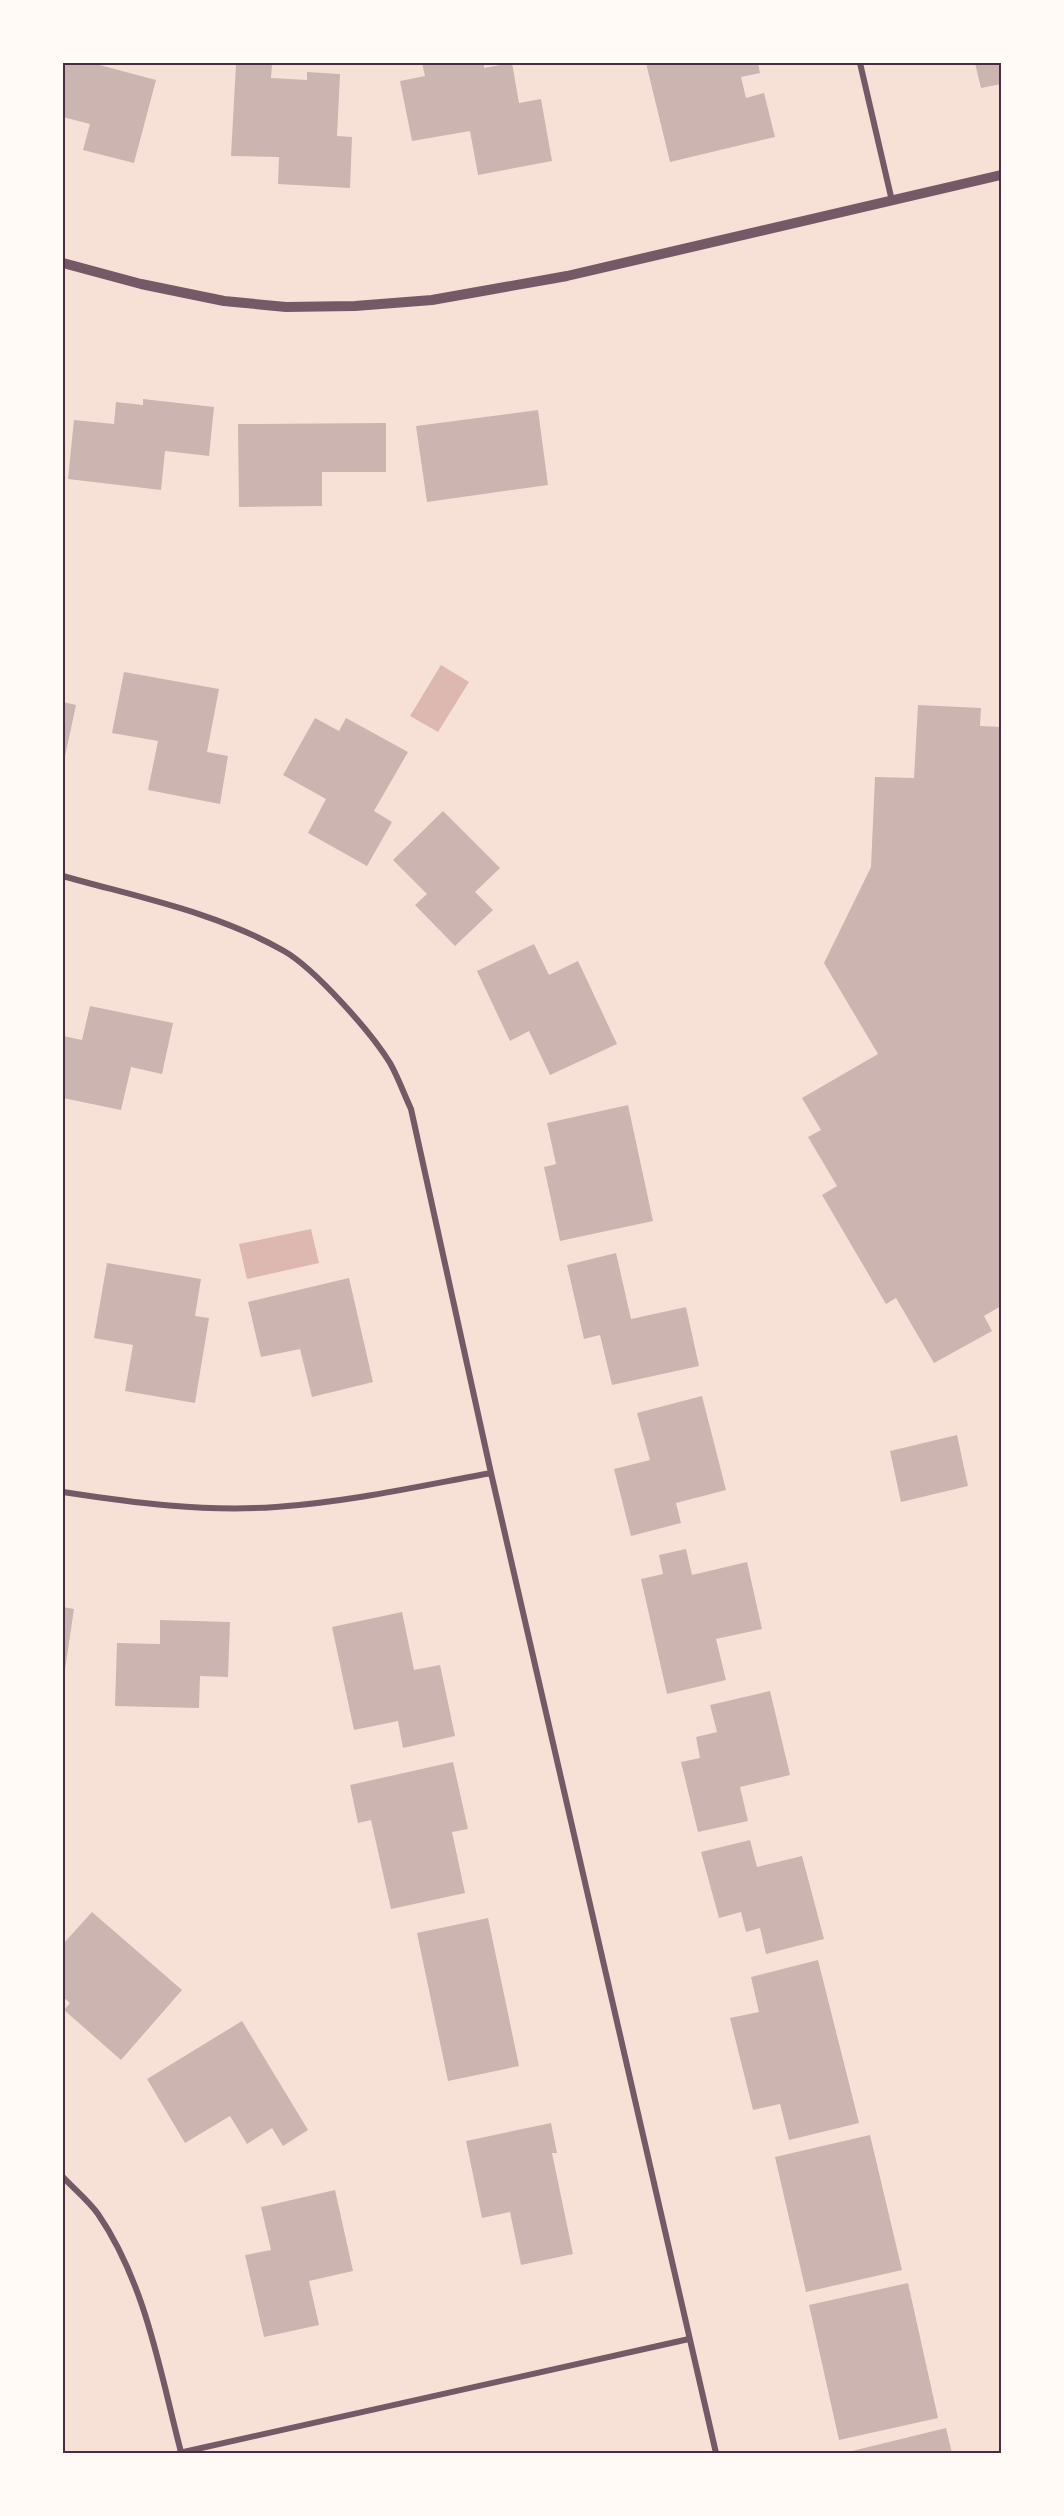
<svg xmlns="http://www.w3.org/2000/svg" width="1064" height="2516" viewBox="0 0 1064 2516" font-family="Signika,sans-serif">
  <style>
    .water { fill: #dcb8b0 }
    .building { fill: #ccb4b1 }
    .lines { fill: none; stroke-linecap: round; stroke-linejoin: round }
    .minor { stroke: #755966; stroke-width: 6 }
    .tertiary { stroke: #755966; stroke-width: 10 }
    .neatline { fill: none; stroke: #4a2c40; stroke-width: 2 }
  </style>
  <rect width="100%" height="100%" fill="#f7e1d7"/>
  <path class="water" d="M441,665L469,682L438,732L410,716Z
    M311,1229L319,1263L247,1279L239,1244Z"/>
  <path class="building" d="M63,63H92L156,80L134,163L83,150L90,124L63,117Z
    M422,63H484V68L512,63L519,103L541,99L552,161L478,175L470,131L412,141L400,81L425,76Z
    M646,63H758L760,73L741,77L746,98L764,93L775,137L670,162Z
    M975,63H1001V84L981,88Z
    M236,64L272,65L271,78L307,80V72L340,74L337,136L352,137L350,188L278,184L279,157L231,156Z
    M143,399L214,407L209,456L165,451L161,490L68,479L74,420L114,424L116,402L143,405Z
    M538,410L548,485L427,502L416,426Z
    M386,423V472H322V506L239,507L238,424Z
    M124,672L219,689L207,752L228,756L220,804L148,790L158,741L112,733Z
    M63,702L76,705L64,761H63Z
    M918,705L981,708L980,726L1001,727V1306L984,1316L992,1331L934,1363L896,1298L886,1304L822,1195L837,1186L808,1137L821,1130L802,1098L878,1054L824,963L871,867L875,777L914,778Z
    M315,718L339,731L346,718L408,752L374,811L392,822L367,866L308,833L326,799L283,775Z
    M443,811L500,868L475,892L493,910L455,946L415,905L427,894L393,860Z
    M534,944L549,975L578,961L617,1044L550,1075L529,1031L510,1041L477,971Z
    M90,1006L173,1023L162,1074L131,1067L121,1110L63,1098V1036L82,1040Z
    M628,1105L653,1221L560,1241L544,1167L556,1164L547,1123Z
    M616,1253L631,1319L686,1307L699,1366L612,1385L600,1335L584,1339L567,1265Z
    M107,1263L201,1279L195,1316L209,1318L195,1403L125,1391L133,1345L94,1338Z
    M349,1278L373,1382L312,1397L300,1349L261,1357L248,1302Z
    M702,1396L726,1490L676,1503L681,1523L631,1536L614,1469L650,1460L637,1413Z
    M957,1435L968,1486L901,1502L890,1451Z
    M686,1549L692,1575L747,1562L762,1629L716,1639L726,1680L667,1694L641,1579L663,1574L659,1555Z
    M63,1607L74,1609L64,1676H63Z
    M402,1612L414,1670L440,1665L455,1736L403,1748L398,1721L354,1730L332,1627Z
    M160,1620L230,1622L228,1677L200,1676L199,1708L115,1706L117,1643L160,1644Z
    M770,1691L790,1775L740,1787L748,1821L698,1832L681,1762L700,1758L696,1737L717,1732L710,1705Z
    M453,1762L468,1829L452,1832L465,1893L391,1909L371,1820L358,1823L350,1785Z
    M750,1840L757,1867L802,1856L824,1939L766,1954L760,1928L746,1932L741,1912L719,1918L701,1852Z
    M92,1912L182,1990L121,2060L64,2010L70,2003L63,1997V1944Z
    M488,1918L519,2066L448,2081L417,1933Z
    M818,1960L859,2123L789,2140L780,2104L753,2110L730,2018L759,2012L751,1977Z
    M242,2021L308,2130L283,2146L272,2128L247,2144L230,2116L185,2143L147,2079Z
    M551,2123L557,2153H552L573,2254L521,2265L510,2212L482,2218L466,2141Z
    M870,2135L902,2270L806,2292L775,2157Z
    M335,2190L353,2271L309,2281L319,2325L264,2337L245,2255L271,2250L261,2207Z
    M908,2283L938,2418L839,2440L809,2305Z
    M946,2428L952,2453H848V2452Z"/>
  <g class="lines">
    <path class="minor" d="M860,63L892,201
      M63,876C137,897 216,912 284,951C314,968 371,1032 390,1063C398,1077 404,1094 411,1109L491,1473L716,2453
      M63,1492C134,1503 204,1512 276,1507C349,1502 420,1486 491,1473
      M63,2177C74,2189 89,2201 98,2214C146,2284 160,2372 181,2452
      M179,2453L689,2339"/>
    <path class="tertiary" d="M63,263L141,284L224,301L286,307L355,306L432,300L567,276L1001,175"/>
  </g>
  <rect width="1064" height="2516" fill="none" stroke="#fffaf5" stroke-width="129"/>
  <rect x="64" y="64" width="936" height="2388" class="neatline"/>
</svg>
